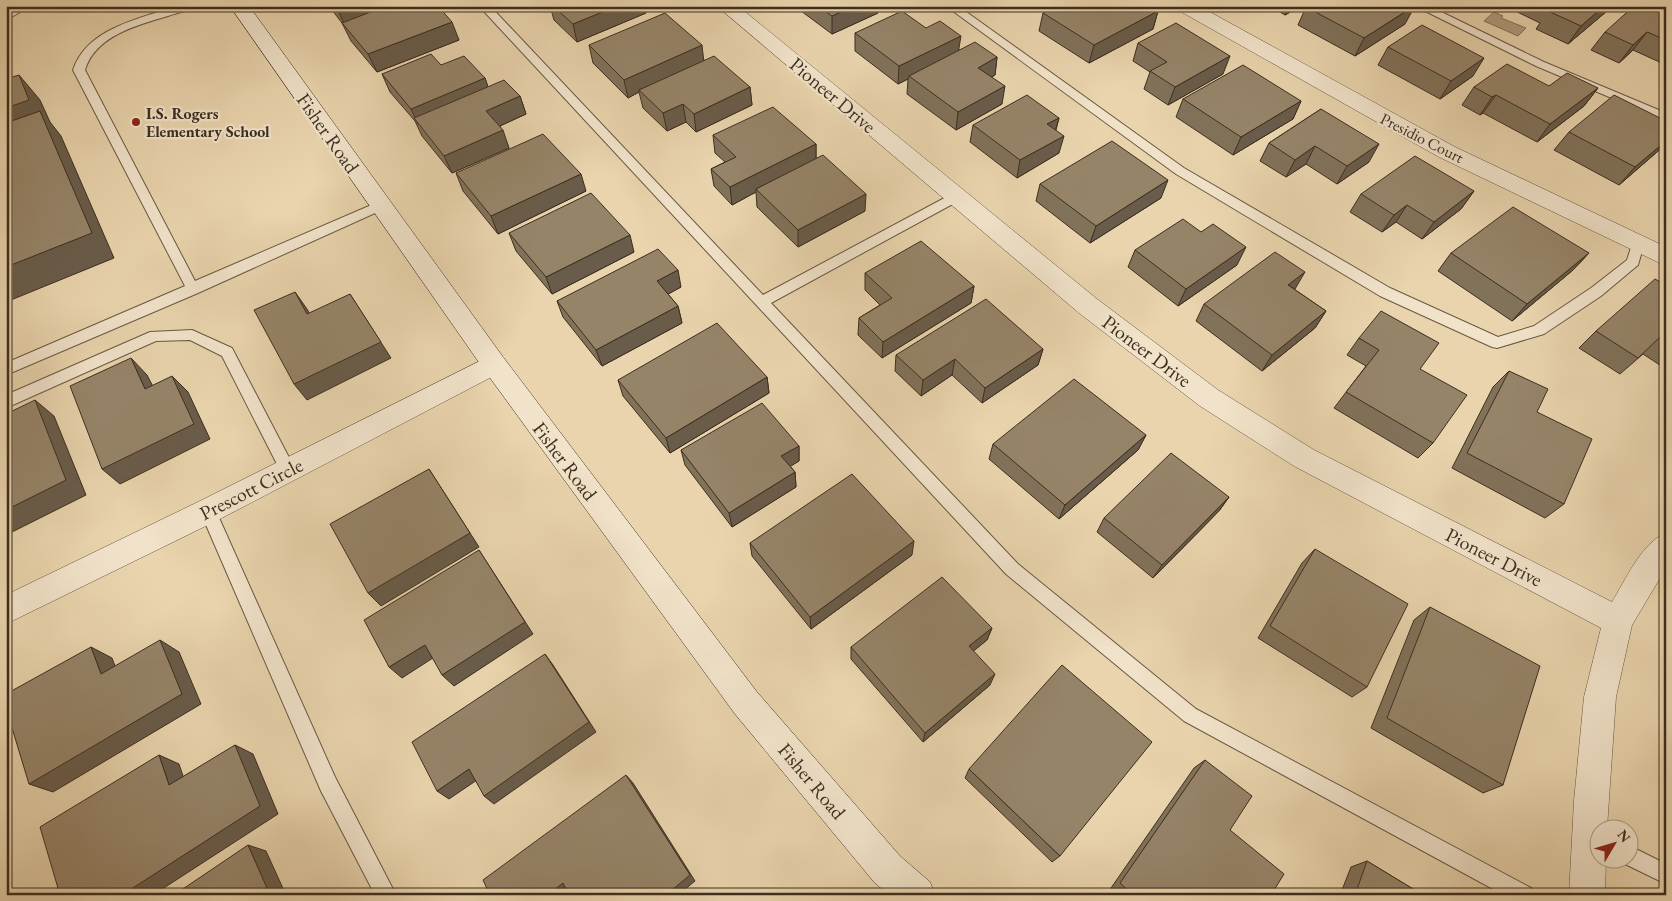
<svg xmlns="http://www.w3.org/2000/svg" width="1672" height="901" viewBox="0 0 1672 901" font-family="'EB Garamond',serif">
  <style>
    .water { fill: #af9c7d; stroke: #817057 }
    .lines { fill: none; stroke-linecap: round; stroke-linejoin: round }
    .lane-casing { stroke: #685842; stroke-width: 2 }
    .street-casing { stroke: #685842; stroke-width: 1 }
    .secondary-casing { stroke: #3d2e1f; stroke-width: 1 }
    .lane { fill: #f1e3ca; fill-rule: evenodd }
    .street { fill: #f1e3ca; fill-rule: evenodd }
    .secondary { fill: #f1e3ca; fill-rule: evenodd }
    .wall { fill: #81725a; stroke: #3d2e1f }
    .shaded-wall { fill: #695c4a; stroke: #3d2e1f }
    .building { fill: #968469; stroke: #3d2e1f }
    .poi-dot { fill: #8f2418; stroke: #f1e3ca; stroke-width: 2 }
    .labels { text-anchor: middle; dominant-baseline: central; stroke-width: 4.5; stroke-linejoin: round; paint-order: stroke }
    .far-poi-label { font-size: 16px; font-weight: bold; fill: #3d2e1f; stroke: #f1e3ca; text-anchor: start }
    .far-street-label { font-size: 16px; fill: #3d2e1f; stroke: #f1e3ca }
    .street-label { font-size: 20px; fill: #3d2e1f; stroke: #f1e3ca }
  </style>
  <rect width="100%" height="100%" fill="#e9d4ad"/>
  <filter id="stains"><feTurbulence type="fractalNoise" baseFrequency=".004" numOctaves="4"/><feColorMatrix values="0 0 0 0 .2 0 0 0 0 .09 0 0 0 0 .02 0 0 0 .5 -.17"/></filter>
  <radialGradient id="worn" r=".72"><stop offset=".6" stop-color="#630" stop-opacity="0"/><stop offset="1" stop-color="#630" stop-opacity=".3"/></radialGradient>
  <path class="water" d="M1494,12L1503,16L1501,18L1526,28L1518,36L1484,21Z"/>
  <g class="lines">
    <defs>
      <path id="lane" d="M18,6H31L6,20V13Z
        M177,6H193C187,12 176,13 168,16C137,25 95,36 85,70L195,281L376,203H384L386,206L384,209L198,293L6,375V363L185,286L73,70C87,28 139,19 177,6Z
        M479,6H490L763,295L952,194H960L962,197L960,200L771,303L1018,564L1196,709L1531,888L1534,895H1504L1184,721L1006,574Z
        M946,6H958L1184,168L1390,288L1498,337L1534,326L1591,288L1627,260L1633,241H1643L1644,244L1638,265L1601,296L1544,334L1497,348L1492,347L1380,296L1176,174Z
        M1415,6H1429L1544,62L1666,113V121L1536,66Z
        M192,330L232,348L296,471L293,476L288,477L283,476L222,356L190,340L156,341L6,408V395L150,332Z
        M208,504L214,506L216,511L335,777L396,895H375L321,791L200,511L202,506Z
        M1630,846L1666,864V884L1623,863L1621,858H1630Z"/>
      <path id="street" d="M717,6H738L1097,299L1218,390L1314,450L1612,602C1625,581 1642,542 1666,533V568L1632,625L1616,697L1607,828H1600V858H1606L1605,895H1569L1574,801L1584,697L1601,628L1294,466L1200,406L1079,313Z
        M1176,6H1199L1455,147L1666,247V266L1439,157L1178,10Z
        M494,354L503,357L507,364L503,371L218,520L6,624V595L198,502Z"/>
      <path id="secondary" d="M230,6H249L503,357L757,692L900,856L930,882L935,895H889L874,882L735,714L485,371Z"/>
    </defs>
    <use href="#lane" class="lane-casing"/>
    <use href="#street" class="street-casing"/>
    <use href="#secondary" class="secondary-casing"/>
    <use href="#lane" class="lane"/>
    <use href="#street" class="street"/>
    <use href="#secondary" class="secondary"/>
  </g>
  <path class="wall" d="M329,6H438L459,40L377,72L351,41L342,23Z
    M550,6H645L646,13L577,42L554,20Z
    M797,6H878V13L832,34L797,8Z
    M1270,6H1301L1285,15Z
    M1510,6H1610L1607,11L1568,44L1536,29L1540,23L1509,8Z
    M1306,7L1405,24L1355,56L1298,25Z
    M1158,11L1153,29L1089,63L1039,31L1043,13Z
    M1666,11V65L1633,50L1619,63L1591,50L1605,32Z
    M926,28L959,50L997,57L995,75L991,77L1002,104L956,130L907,94L908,79L898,84L855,51V33Z
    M1138,43L1223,74L1168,105L1144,89L1150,72L1133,61Z
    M589,45L704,60L750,87L752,105L696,132L686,122L667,131L643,108L639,92L628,98L593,63Z
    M1388,47L1473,76L1440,99L1378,65Z
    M441,65L485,78L488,87L520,96L526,114L500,126L509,148L452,173L422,136L415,121L390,92L382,74Z
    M1549,86L1598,88L1584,106L1537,142L1483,113L1480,115L1462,105L1474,87Z
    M1183,99L1301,101L1293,119L1233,155L1176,117Z
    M1321,109L1369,162L1337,184L1306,164L1286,177L1260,161L1269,143Z
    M1059,118L1056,130L1059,153L1017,178L970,142L973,125Z
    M1666,121V144L1619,185L1554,150L1569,132Z
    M713,135L816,144V159L865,211L798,247L757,207L756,192L732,205L714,186L711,169L725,162L715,153Z
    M456,173L586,191L498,234L463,191Z
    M1040,184L1161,198L1090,243L1036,201Z
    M1474,191L1461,209L1422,239L1396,222L1382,232L1350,212L1361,194Z
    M509,233L634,252L552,294L516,251Z
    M1135,250L1237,265L1178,306L1128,267Z
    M1451,253H1589L1573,270L1512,321L1438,271Z
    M865,273L974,286L971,303L882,358L858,335L859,318L880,305L865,290Z
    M1666,285V369L1643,354L1620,374L1579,348L1596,331Z
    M681,287L668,294L678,306L682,323L602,366L563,317L557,301Z
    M1294,289L1326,311L1315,328L1262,371L1196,321L1204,304Z
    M1359,338L1420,369L1433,443L1418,458L1334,408L1366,366L1347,355Z
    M1043,349L1038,365L982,403L952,375L921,396L895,371L896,355Z
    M1509,371L1537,412L1564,504L1545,518L1452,468L1493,387Z
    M767,377L769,393L670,453L623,396L618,380Z
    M1146,435L1138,450L1059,519L989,459L993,444Z
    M799,446V461L790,466L795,472L796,487L732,527L685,465L681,450Z
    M1229,497L1219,511L1153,578L1097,532L1104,518Z
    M750,543L912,555L811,629L752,556Z
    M1315,549L1367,687L1352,697L1258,638L1302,563Z
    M1430,607L1503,785L1483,793L1371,728L1414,620Z
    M992,628L987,640L973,651L990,685L923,742L851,659V647Z
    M1205,760L1230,830L1271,895H1118L1111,888L1194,768Z
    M969,769L1060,856L1052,862L965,778Z
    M1367,861L1423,895H1340L1351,867Z"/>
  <path class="shaded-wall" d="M341,6H390L345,26L337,8Z
    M617,6H645L646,13L577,42L573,24Z
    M854,6H878V13L832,34V16Z
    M1289,6H1301L1285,15Z
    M1415,6L1405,24L1355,56L1364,38Z
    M1604,6H1610L1607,11L1568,44L1581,26Z
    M1158,11L1153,29L1089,63L1094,45Z
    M452,22L459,40L377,72L368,54Z
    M1647,32L1633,50L1619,63L1633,45Z
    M961,36L958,54L909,76L908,79L898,84L899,66Z
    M702,45L704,63L639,90V92L628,98L624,80Z
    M1230,56L1223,74L1168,105L1175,87Z
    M997,57L995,75L975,86L978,68Z
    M1484,58L1473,76L1440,99L1451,81Z
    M19,75L40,100L50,122L61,136L114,258L6,302V108Z
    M485,78L491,96L418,124L411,109Z
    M1005,86L1002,104L956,130L958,112Z
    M750,87L752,105L696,132L694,114Z
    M1598,88L1584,106L1537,142L1550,124Z
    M1496,95L1483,113L1480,115L1492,97Z
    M520,96L526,114L493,129L486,111Z
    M1301,101L1293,119L1233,155L1241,137Z
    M683,104L686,122L667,131L663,113Z
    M1059,118L1054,135L1047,124Z
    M503,130L509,148L452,173L444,156Z
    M1064,136L1059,153L1017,178L1020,160Z
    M1666,141V144L1664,146L1619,185L1635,167Z
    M816,144V162L756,189V192L732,205L730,187Z
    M1379,144L1369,162L1337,184L1347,166Z
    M1315,146L1306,164L1286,177L1295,160Z
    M581,174L586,191L498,234L491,216Z
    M1168,180L1161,198L1090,243L1096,226Z
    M1474,191L1461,209L1422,239L1434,222Z
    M866,194L865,211L798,247V230Z
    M1407,205L1396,222L1382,232L1394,215Z
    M630,235L634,252L552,294L546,277Z
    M1246,247L1237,265L1178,306L1186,289Z
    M1589,253L1573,270L1512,321L1527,304Z
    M678,270L681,287L661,298L657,281Z
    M1305,272L1295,289L1288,285Z
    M974,286L971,303L882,358L883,342Z
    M295,292L307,309L319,330L307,314Z
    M350,294L391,358L307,400L294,384Z
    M678,306L682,323L602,366L596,350Z
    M1326,311L1315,328L1262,371L1272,355Z
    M1043,349L1038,365L982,403L985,388Z
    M131,358L147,375L162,404L145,389Z
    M955,359L952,375L921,396L923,380Z
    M172,376L188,392L210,439L120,484L102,469Z
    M767,377L769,393L670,453L666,438Z
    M35,400L54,416L86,495L6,535V510Z
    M1146,435L1138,450L1059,519L1065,505Z
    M799,446V461L783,471L781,456Z
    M429,469L479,547L381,606L368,593Z
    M795,472L796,487L732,527L729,513Z
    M1229,497L1219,511L1153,578L1162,565Z
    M914,541L912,555L811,629L810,617Z
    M479,550L533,634L454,686L442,675Z
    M992,628L987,640L965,658L969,646Z
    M160,640L179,652L201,704L53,792L29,784Z
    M425,645L436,656L402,678L389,667Z
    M91,647L112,658L122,685L101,674Z
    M545,654L553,665L596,732L494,804L484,796Z
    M995,674L990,685L923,742L925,733Z
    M235,745L253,754L278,814L153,895H122Z
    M159,755L179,764L189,794L169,785Z
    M469,769L480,778L449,799L437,791Z
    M626,775L633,783L695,881L678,895H666Z
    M248,845L266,851L286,895H270Z
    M563,883L571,889L564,895H548Z"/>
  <path class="building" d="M386,6H438L452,22L368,54L342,23Z
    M553,6H617L573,24Z
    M818,6H854L832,16Z
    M1056,6H1150L1158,11L1094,45L1043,13Z
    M1308,6H1414L1364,38L1306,7Z
    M1554,6H1604L1581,26L1548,11Z
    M1634,6H1655L1666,11V40L1647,32L1633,45L1605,32Z
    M902,11L926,28L940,21L961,36L899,66L855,33Z
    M665,13L702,45L624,80L589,45Z
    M1176,23L1230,56L1175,87L1150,71L1167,62L1138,43Z
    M1422,25L1484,58L1451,81L1388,47Z
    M975,42L997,57L978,68L1005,86L958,112L909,76Z
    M431,54L441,65L464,56L485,78L411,109L382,74Z
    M714,56L750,87L694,114L683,104L663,113L639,90Z
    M1507,64L1549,86L1567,73L1598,88L1550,124L1496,95L1492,97L1474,87Z
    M1243,65L1301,101L1241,137L1183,99Z
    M19,75L29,100L6,108V79Z
    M504,80L520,96L486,111L503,130L444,156L414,118Z
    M1027,95L1059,118L1047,124L1064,136L1020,160L973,125Z
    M1614,95L1666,121V141L1635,167L1569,132Z
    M773,107L816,144L730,187L711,169L736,157L713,135Z
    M1321,109L1379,144L1347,166L1315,146L1295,160L1269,143Z
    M40,111L92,233L6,267V123Z
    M543,134L581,174L491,216L456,173Z
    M1112,141L1168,180L1096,226L1040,184Z
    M823,155L866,194L798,230L756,189Z
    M1415,156L1474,191L1434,222L1407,205L1394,215L1361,194Z
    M591,193L630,235L546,277L509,233Z
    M1513,207L1589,253L1527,304L1451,253Z
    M1183,219L1201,232L1213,224L1246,247L1186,289L1135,250Z
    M921,241L974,286L883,342L859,318L892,298L865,273Z
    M658,249L678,270L657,281L678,306L596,350L557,301Z
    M1275,252L1305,272L1288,285L1326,311L1272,355L1204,304Z
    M1655,279L1666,285V341L1660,337L1638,358L1596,331Z
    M295,292L307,314L350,294L381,342L294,384L254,310Z
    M986,299L1043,349L985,388L955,359L923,380L896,355Z
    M1381,311L1439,343L1420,369L1467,395L1433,443L1346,392L1379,350L1359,338Z
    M717,323L767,377L666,438L618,380Z
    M131,358L145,389L172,376L194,424L102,469L70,386Z
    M1509,371L1548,389L1537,412L1592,439L1564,504L1467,453Z
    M1074,379L1146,435L1065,505L993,444Z
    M35,400L66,480L6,510V414Z
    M762,403L799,446L781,456L795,472L729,513L681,450Z
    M1171,453L1229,497L1162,565L1104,518Z
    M429,469L470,533L368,593L330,524Z
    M852,474L914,541L810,617L750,543Z
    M1315,549L1408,604L1367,687L1270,626Z
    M479,550L525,622L442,675L425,645L389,667L364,620Z
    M942,577L992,628L969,646L995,674L925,733L851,647Z
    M1430,607L1540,666L1503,785L1387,718Z
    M160,640L182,694L29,784L6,708V694L91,647L101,674Z
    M545,654L589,722L484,796L469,769L437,791L412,742Z
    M1062,665L1152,742L1060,856L969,769Z
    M235,745L260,806L122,895H60L40,827L159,755L169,785Z
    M1205,760L1252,796L1230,830L1284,874L1271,895H1133L1120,883Z
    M626,775L690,875L666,895H569L563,883L548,895H490L483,880Z
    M248,845L270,895H174Z
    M1367,861L1423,895H1355Z"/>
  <circle class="poi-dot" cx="136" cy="122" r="5"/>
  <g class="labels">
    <g class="far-poi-label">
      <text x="146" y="113">I.S. Rogers<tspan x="146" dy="18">Elementary School</tspan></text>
    </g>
    <g class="far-street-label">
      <text transform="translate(1422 138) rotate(27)">Presidio Court</text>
    </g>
    <g class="street-label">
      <text transform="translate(833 95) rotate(40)">Pioneer Drive</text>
      <text transform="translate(328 133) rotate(55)">Fisher Road</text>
      <text transform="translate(1147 351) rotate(37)">Pioneer Drive</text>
      <text transform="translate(565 461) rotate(53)">Fisher Road</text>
      <text transform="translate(251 489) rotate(-27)">Prescott Circle</text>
      <text transform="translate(1494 557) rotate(27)">Pioneer Drive</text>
      <text transform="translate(812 781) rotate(50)">Fisher Road</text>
    </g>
  </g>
  <rect width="1672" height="901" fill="none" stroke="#e9d4ad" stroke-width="25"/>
  <rect x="8" y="8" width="1657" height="886" fill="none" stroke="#3d2e1f" stroke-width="2.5"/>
  <rect x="12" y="12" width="1647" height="876" fill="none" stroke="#3d2e1f"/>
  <g transform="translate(1614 844) rotate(52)"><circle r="24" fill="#f1e3ca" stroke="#a99b86"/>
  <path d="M0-4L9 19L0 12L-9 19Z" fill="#8f2418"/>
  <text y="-8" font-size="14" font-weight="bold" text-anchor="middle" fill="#3d2e1f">N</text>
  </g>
  <rect width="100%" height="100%" filter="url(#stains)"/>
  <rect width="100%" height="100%" fill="url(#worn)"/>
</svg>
